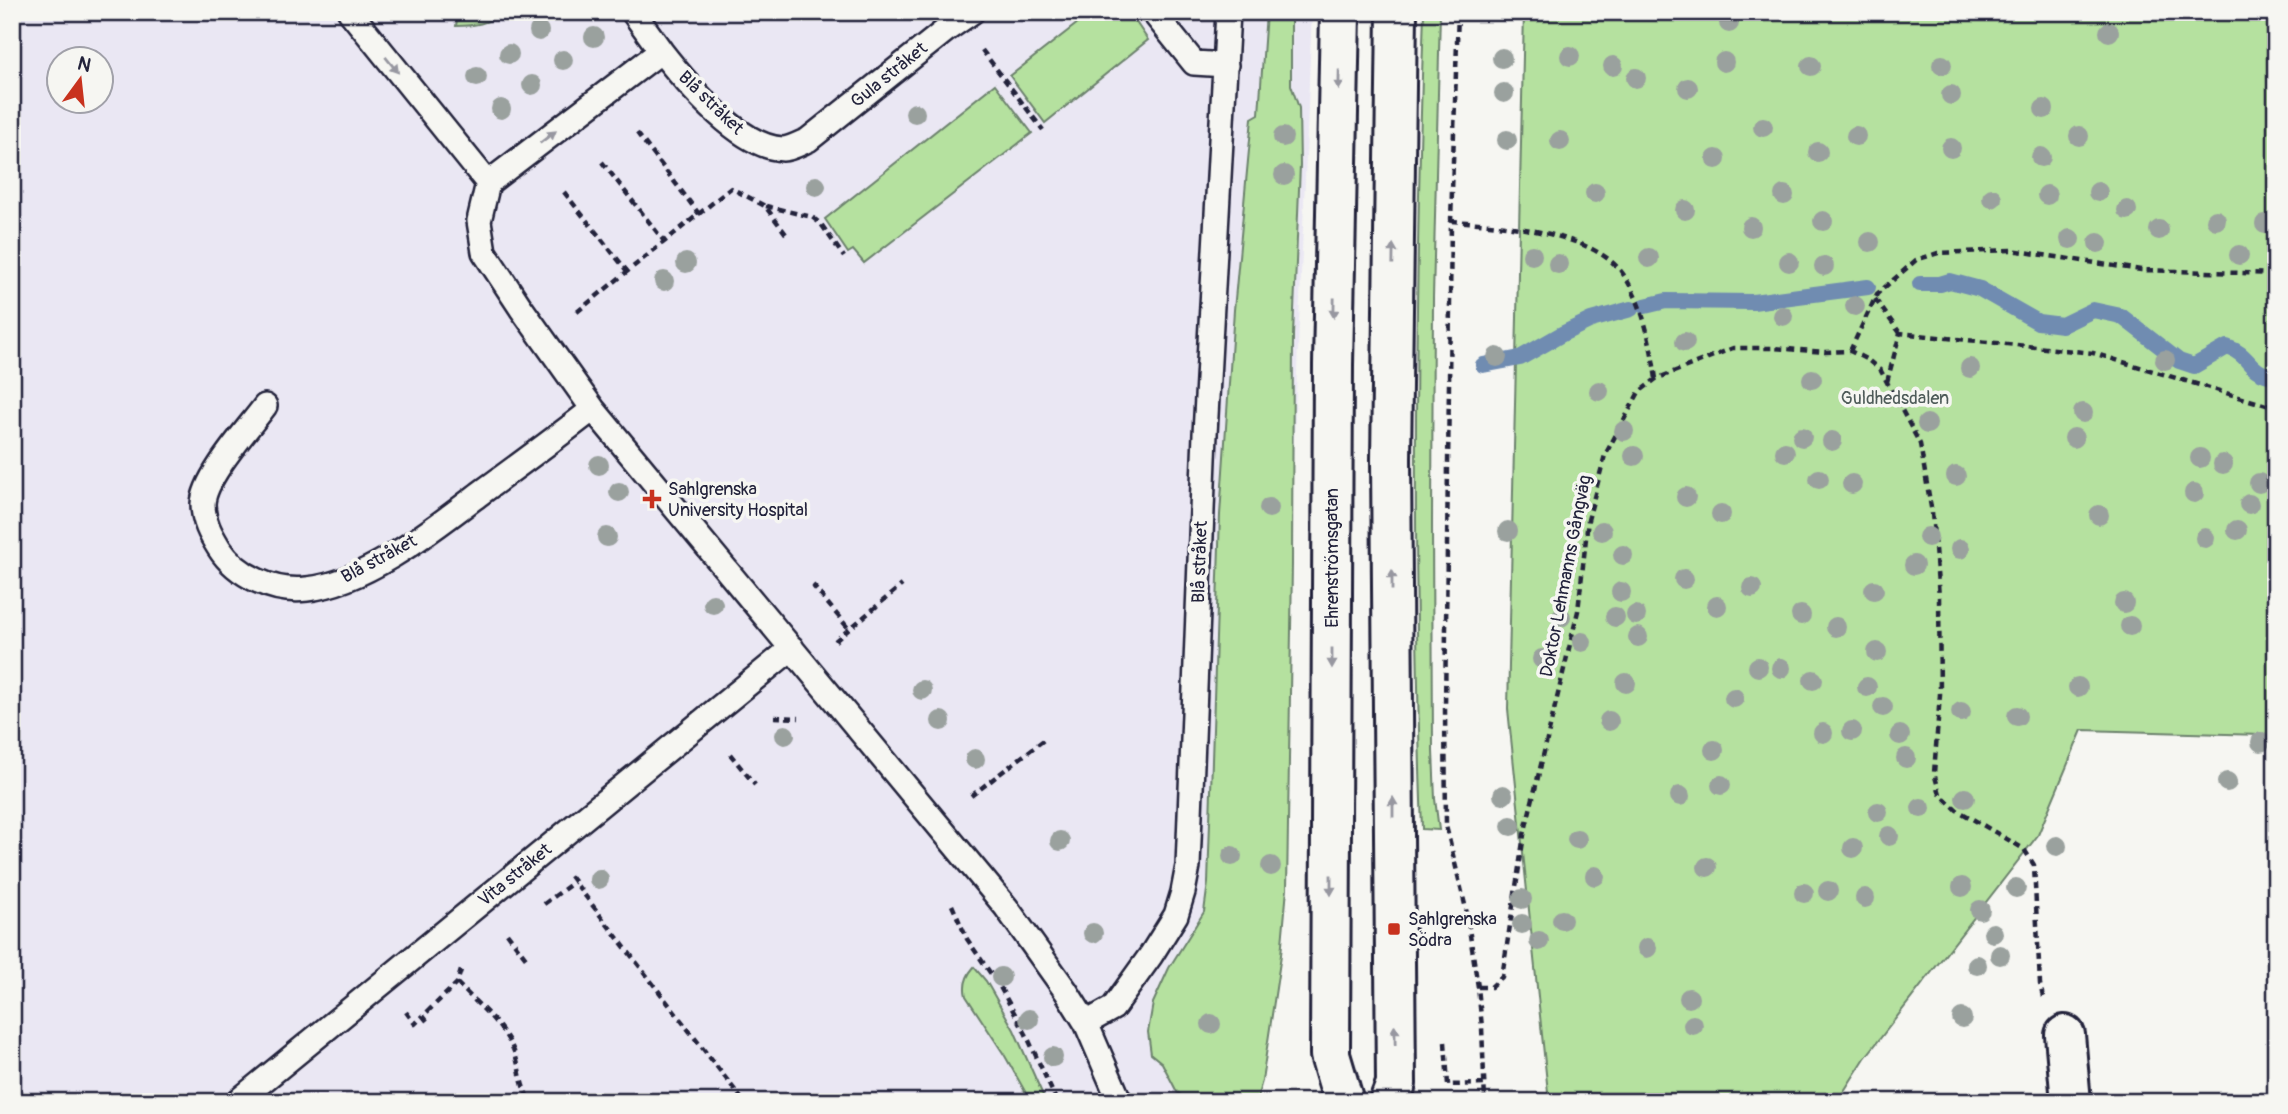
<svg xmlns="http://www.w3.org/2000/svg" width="2288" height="1114" viewBox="0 0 2288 1114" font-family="Pangolin,sans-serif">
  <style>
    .built { fill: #eae7f3; fill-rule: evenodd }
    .green { fill: #b5e19f; stroke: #6c826d; stroke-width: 2 }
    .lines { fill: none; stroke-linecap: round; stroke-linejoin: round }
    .stream { stroke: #6f8cb1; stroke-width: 16 }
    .service-casing { stroke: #22223b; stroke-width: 28 }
    .minor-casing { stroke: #22223b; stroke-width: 44 }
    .tertiary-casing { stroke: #22223b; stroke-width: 44 }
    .path { stroke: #22223b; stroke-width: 4.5; stroke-dasharray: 7 5; stroke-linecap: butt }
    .service { stroke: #f6f6f2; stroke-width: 23 }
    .minor { stroke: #f6f6f2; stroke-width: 38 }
    .tertiary { stroke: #f6f6f2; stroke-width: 38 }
    .tree { fill: #9aa19e }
    .oneway { fill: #9797a0 }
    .poi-dot { fill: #c8321e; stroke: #f6f6f2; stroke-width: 2.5 }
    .labels { text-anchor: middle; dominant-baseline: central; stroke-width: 7; stroke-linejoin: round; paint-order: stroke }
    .street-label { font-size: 18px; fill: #22223b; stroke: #f6f6f2 }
    .park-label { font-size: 18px; fill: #4e5b59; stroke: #f6f6f2 }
    .poi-label { font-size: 18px; fill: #22223b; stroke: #f6f6f2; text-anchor: start }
  </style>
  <rect width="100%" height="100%" fill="#f6f6f2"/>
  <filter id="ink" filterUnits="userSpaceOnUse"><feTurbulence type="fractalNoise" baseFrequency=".0143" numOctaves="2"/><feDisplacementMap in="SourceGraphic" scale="14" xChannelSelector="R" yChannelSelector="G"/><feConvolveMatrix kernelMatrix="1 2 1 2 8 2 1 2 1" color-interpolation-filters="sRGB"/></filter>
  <g filter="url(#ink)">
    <path class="built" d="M12,12H1312L1275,896L1253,1102H12ZM60,60H102V102H60Z"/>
    <path class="green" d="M458,12H503C489,24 473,26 456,26Z
      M1092,12H1129L1148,40L1045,123L1010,76Z
      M1266,12H1291V85L1299,108L1300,165L1293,335L1292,564L1287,889L1281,955L1262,1081L1256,1102L1187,1100L1177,1092L1162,1063L1151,1054L1148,1032L1153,1003L1169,968L1204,912L1208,883L1220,515L1234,310L1252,118L1259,114Z
      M1424,12H1440L1433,298L1432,524L1433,751L1435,799L1439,830L1422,829C1412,557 1415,284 1424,12Z
      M1524,12H2276V742L2262,735L2082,730L2038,835L1865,1058L1837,1102H1549L1508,709Z
      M995,84L1032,133L864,263L853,250L848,253L825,219Z
      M974,967L986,981L1014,1030L1046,1102H1031L1005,1056L966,996C963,985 966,976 974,967Z"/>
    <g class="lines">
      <path class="stream" d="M1920,284H1940L1950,281L1980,289L2038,322L2062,325L2093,310L2121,316L2179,361L2194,366L2227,347C2252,355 2247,374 2276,376
        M1645,306L1666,301L1753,302L1868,287
        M1483,365L1520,358L1562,334L1591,320L1631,309"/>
      <defs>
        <path id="service" d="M350,12L488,183L661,51L633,12
          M1153,12L1194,63L1226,65
          M661,51C686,83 740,148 783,149C790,149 801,143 808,140L946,30L972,12
          M488,183L479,221L484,252L521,308L593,409L1006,907L1066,991L1086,1023L1120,1102
          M265,406C248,429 204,477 203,504C203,521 211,535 219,548C237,576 274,593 307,589C365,584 436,527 482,492C519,465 556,438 593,409
          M1086,1023L1113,1008L1151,955L1176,915L1183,892L1188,866L1205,434L1228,12
          M237,1102L792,648"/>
        <path id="minor" d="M2065,1035L2071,1102"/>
        <path id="tertiary" d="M1340,12L1333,365L1330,1055L1344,1102
          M1389,1102L1396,1084L1391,460L1397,12"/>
      </defs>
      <use href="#service" class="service-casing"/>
      <use href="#minor" class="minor-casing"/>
      <use href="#tertiary" class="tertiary-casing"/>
      <path class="path" d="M1458,12L1451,221L1445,709L1446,826L1466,909L1478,987L1482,1027L1485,1102
        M982,50L1043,130
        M637,133L699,214
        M602,162L664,241
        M564,192L627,271
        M766,206L812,217L821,224L844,257
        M1451,221C1499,224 1598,232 1625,277C1644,307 1651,345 1656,379
        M1875,299L1900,333
        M577,312L731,188L765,206L786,234
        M1850,351L1877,294L1916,260L1938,253L2011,250L2141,270L2276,274
        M1887,382L1900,333L2093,353L2276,408
        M816,585L814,587L849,629
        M835,641L902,585
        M774,717L799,718
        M730,754L755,785
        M971,796L1045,739
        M570,876L744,1102
        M544,904L574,882
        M952,905L967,939L1000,987L1026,1034L1057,1102
        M1442,921L1468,920
        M507,933L526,958
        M457,983C475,1002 499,1021 511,1045C521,1063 518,1084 531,1102
        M1478,987H1491L1502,977L1524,835L1578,611L1588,520L1605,455L1639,392L1656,379L1733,348H1774L1825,352L1850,351L1868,360L1881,371L1920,444L1932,513L1939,596L1940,694L1934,773L1940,794L1957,810L2024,849L2034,865L2040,984L2043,997
        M406,1012L415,1024L423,1016
        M427,1021L423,1016L457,983L461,970
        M1445,1042L1448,1085L1486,1084"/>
      <use href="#service" class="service"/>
      <use href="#minor" class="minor"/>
      <use href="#tertiary" class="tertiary"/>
    </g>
    <g class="tree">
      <circle cx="1729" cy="23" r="10"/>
      <circle cx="539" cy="31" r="10"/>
      <circle cx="2109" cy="32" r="10"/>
      <circle cx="594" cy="37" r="10"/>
      <circle cx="509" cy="54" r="10"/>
      <circle cx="1570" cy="56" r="10"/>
      <circle cx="1502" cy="58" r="10"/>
      <circle cx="563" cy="60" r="10"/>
      <circle cx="1724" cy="62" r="10"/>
      <circle cx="1942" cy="65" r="10"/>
      <circle cx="1613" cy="66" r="10"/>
      <circle cx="1811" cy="66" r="10"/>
      <circle cx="477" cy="77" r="10"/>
      <circle cx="1636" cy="78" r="10"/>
      <circle cx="532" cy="85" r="10"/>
      <circle cx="1688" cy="88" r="10"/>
      <circle cx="1504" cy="93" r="10"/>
      <circle cx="1951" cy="95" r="10"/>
      <circle cx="501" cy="109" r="10"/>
      <circle cx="2044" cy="109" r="10"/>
      <circle cx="915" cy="113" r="10"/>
      <circle cx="1763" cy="127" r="10"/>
      <circle cx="1856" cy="136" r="10"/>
      <circle cx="2079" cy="136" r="10"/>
      <circle cx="1283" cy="137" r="10"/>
      <circle cx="1507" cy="140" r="10"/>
      <circle cx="1560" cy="141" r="10"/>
      <circle cx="1951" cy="148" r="10"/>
      <circle cx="1818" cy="152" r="10"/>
      <circle cx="2041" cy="157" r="10"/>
      <circle cx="1716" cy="159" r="10"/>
      <circle cx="1284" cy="175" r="10"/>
      <circle cx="816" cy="186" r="10"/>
      <circle cx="2098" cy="192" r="10"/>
      <circle cx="1595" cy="193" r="10"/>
      <circle cx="1784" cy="195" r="10"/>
      <circle cx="2047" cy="195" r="10"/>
      <circle cx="1992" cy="198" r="10"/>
      <circle cx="1685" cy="210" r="10"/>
      <circle cx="2127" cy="210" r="10"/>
      <circle cx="2216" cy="220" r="10"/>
      <circle cx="1823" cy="221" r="10"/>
      <circle cx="2265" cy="224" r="10"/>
      <circle cx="1751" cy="227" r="10"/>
      <circle cx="2159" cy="230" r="10"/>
      <circle cx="2070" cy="239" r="10"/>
      <circle cx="1870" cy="242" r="10"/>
      <circle cx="2098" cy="243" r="10"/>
      <circle cx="1532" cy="255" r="10"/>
      <circle cx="2239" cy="255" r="10"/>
      <circle cx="1649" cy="258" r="10"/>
      <circle cx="1789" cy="262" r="10"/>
      <circle cx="686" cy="263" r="10"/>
      <circle cx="1558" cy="264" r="10"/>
      <circle cx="1824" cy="266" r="10"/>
      <circle cx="664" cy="281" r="10"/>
      <circle cx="1855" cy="306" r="10"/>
      <circle cx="1783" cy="316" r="10"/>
      <circle cx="1685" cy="342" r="10"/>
      <circle cx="1497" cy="357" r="10"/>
      <circle cx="2165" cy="360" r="10"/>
      <circle cx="1970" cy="368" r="10"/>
      <circle cx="1812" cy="379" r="10"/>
      <circle cx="1599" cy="391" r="10"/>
      <circle cx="2083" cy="413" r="10"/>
      <circle cx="1927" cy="424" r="10"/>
      <circle cx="1624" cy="431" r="10"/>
      <circle cx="1802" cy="437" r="10"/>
      <circle cx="2074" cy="438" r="10"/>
      <circle cx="1832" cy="441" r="10"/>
      <circle cx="1785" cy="452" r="10"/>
      <circle cx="1634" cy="456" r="10"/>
      <circle cx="2200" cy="458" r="10"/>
      <circle cx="2223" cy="464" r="10"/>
      <circle cx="599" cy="465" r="10"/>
      <circle cx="1956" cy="476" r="10"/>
      <circle cx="1819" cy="479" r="10"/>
      <circle cx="2259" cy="483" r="10"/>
      <circle cx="1852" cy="484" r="10"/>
      <circle cx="619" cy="492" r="10"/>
      <circle cx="2194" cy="493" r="10"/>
      <circle cx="1686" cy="497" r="10"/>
      <circle cx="2249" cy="504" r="10"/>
      <circle cx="1269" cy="508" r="10"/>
      <circle cx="1721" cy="514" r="10"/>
      <circle cx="2099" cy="515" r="10"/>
      <circle cx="2237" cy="530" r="10"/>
      <circle cx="1508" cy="531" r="10"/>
      <circle cx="1602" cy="531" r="10"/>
      <circle cx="607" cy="537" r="10"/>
      <circle cx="1928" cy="537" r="10"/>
      <circle cx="2205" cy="538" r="10"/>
      <circle cx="1960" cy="549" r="10"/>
      <circle cx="1623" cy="555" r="10"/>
      <circle cx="1914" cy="565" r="10"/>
      <circle cx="1684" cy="579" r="10"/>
      <circle cx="1752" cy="588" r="10"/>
      <circle cx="1874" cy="590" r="10"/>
      <circle cx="1621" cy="592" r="10"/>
      <circle cx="2124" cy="603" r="10"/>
      <circle cx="713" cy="604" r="10"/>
      <circle cx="1717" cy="606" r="10"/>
      <circle cx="1636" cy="615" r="10"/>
      <circle cx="1801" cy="615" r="10"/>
      <circle cx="1561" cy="617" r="10"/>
      <circle cx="1615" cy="617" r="10"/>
      <circle cx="2130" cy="626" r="10"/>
      <circle cx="1836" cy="627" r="10"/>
      <circle cx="1638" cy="637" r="10"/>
      <circle cx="1582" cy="642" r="10"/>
      <circle cx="1877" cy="652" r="10"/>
      <circle cx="1542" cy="659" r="10"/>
      <circle cx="1758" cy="667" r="10"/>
      <circle cx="1781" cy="668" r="10"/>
      <circle cx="1813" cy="680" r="10"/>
      <circle cx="1626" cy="683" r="10"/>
      <circle cx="1867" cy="687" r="10"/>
      <circle cx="2078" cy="687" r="10"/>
      <circle cx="922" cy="690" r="10"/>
      <circle cx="1734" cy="698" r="10"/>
      <circle cx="1883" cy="707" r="10"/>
      <circle cx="1961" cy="712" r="10"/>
      <circle cx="2017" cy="716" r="10"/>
      <circle cx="941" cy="721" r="10"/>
      <circle cx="1609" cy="721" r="10"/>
      <circle cx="1852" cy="731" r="10"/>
      <circle cx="1823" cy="733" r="10"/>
      <circle cx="785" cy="735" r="10"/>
      <circle cx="1900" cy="735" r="10"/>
      <circle cx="2261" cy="742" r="10"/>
      <circle cx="1714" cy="750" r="10"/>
      <circle cx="1906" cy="758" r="10"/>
      <circle cx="975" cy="759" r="10"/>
      <circle cx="2227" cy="782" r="10"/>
      <circle cx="1721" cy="785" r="10"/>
      <circle cx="1503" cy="795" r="10"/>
      <circle cx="1680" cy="796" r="10"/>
      <circle cx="1965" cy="798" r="10"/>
      <circle cx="1921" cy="808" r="10"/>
      <circle cx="1878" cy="812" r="10"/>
      <circle cx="1511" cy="826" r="10"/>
      <circle cx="1889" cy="836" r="10"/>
      <circle cx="1577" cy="839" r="10"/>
      <circle cx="1060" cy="841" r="10"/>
      <circle cx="2057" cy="846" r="10"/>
      <circle cx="1853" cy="848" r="10"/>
      <circle cx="1232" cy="856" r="10"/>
      <circle cx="1271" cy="866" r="10"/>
      <circle cx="1707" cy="867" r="10"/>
      <circle cx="1595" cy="876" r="10"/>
      <circle cx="599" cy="879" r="10"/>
      <circle cx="1962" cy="887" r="10"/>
      <circle cx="2016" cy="888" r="10"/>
      <circle cx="1828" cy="891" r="10"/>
      <circle cx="1804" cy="893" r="10"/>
      <circle cx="1865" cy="898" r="10"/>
      <circle cx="1522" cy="899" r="10"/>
      <circle cx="1980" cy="910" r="10"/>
      <circle cx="1562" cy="920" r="10"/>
      <circle cx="1522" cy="924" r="10"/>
      <circle cx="1093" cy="933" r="10"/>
      <circle cx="1993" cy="933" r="10"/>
      <circle cx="1539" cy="941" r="10"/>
      <circle cx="1647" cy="948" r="10"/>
      <circle cx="2000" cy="955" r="10"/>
      <circle cx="1977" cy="965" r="10"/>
      <circle cx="1001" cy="977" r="10"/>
      <circle cx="1689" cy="998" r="10"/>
      <circle cx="1962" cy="1018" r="10"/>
      <circle cx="1029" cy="1019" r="10"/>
      <circle cx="1211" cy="1024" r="10"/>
      <circle cx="1693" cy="1025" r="10"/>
      <circle cx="1053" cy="1057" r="10"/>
    </g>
    <defs><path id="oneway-solid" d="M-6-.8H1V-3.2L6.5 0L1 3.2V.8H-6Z" transform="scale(1.75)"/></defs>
    <g class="oneway">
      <use href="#oneway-solid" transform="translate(392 65) rotate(51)"/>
      <use href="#oneway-solid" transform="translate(1339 80) rotate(91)"/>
      <use href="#oneway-solid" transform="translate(548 137) rotate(-37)"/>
      <use href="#oneway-solid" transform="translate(1393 254) rotate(-89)"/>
      <use href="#oneway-solid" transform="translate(1334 308) rotate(91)"/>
      <use href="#oneway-solid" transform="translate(1392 580) rotate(-90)"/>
      <use href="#oneway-solid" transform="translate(1332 658) rotate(90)"/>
      <use href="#oneway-solid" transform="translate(1393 807) rotate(-90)"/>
      <use href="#oneway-solid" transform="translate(1331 885) rotate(90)"/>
      <use href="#oneway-solid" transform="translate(1395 1035) rotate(-91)"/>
    </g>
  </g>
  <g class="poi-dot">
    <path d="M648.5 488.5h7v7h7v7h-7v7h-7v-7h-7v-7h7z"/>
    <rect x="1387" y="922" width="14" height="14" rx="3.5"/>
  </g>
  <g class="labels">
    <g class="street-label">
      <text transform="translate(889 75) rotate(-39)">Gula stråket</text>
      <text transform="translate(711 103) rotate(44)">Blå stråket</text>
      <text transform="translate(1332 558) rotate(-90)">Ehrenströmsgatan</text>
      <text transform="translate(379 559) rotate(-28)">Blå stråket</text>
      <text transform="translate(1200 562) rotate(-88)">Blå stråket</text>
      <text transform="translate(1566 576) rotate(-79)">Doktor Lehmanns Gångväg</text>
      <text transform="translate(515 875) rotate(-39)">Vita stråket</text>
    </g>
    <g class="park-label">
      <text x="1895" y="398">Guldhedsdalen</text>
    </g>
    <g class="poi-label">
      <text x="668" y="489">Sahlgrenska<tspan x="668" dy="21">University Hospital</tspan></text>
      <text x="1408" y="919">Sahlgrenska<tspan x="1408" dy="21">Södra</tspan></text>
    </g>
  </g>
  <rect width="2288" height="1114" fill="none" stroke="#f6f6f2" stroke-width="42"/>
  <rect x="21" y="21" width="2246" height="1072" fill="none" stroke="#22223b" stroke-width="2.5" filter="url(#ink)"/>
  <g transform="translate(80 80) rotate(15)"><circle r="33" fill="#f6f6f2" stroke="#a1a1a9" stroke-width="2"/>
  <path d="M0-5L12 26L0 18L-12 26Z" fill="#c8321e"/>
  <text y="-10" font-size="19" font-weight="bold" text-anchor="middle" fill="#22223b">N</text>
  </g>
</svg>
